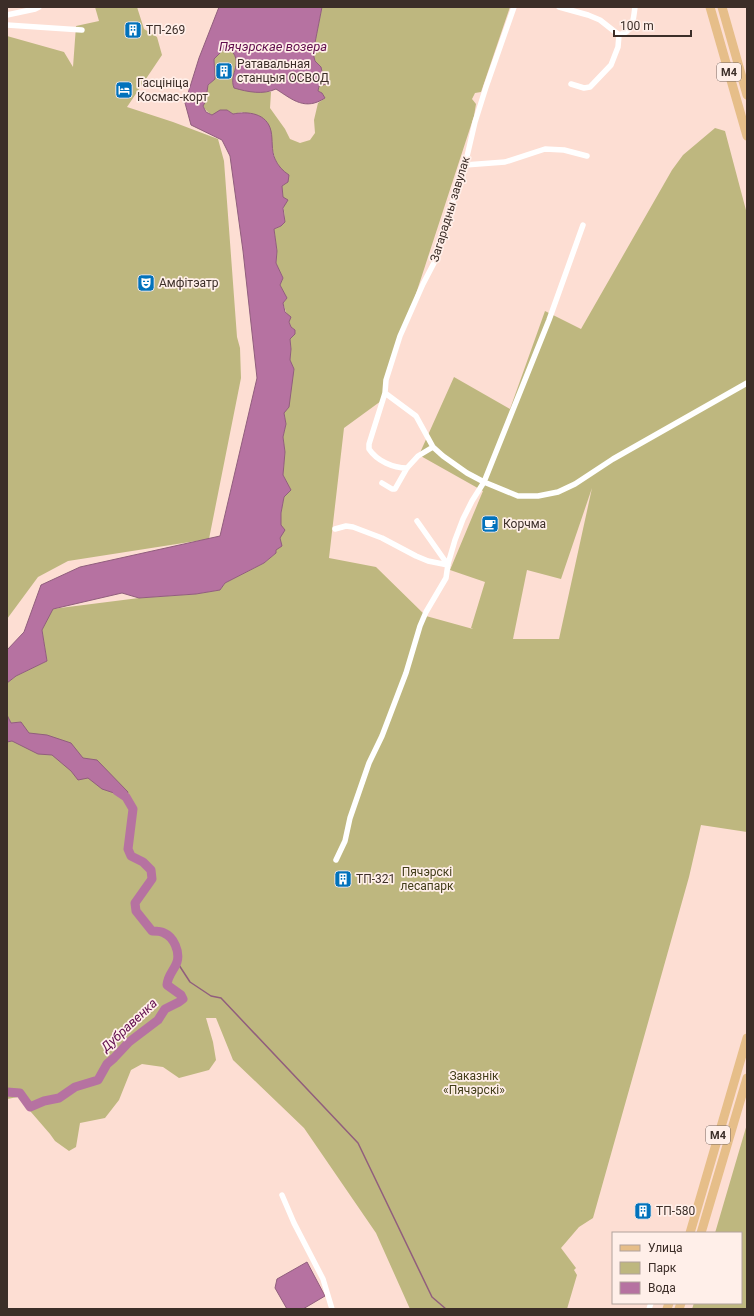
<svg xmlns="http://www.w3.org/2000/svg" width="754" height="1316" viewBox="0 0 754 1316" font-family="Roboto,sans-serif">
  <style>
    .green { fill: #beb77f; fill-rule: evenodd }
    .water { fill: #b672a1; stroke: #915e7d }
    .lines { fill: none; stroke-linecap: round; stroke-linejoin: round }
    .stream { stroke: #915e7d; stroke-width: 1.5 }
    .river { stroke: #b672a1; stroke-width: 9 }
    .street { stroke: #fff; stroke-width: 5.5 }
    .primary { stroke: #e6be89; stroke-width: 9 }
    .labels { text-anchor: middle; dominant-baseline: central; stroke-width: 3.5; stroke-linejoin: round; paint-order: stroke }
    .shield { fill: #ffefe9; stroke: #766862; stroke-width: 1 }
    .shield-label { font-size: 11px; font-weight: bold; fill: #3c2e28 }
    .poi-label { font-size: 12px; fill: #3c2e28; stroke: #ffefe9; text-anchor: start }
    .street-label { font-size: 12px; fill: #3c2e28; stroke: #ffefe9 }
    .park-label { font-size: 12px; fill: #423d19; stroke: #ffefe9 }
    .water-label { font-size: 13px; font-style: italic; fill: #610d4e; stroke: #ffefe9 }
  </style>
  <rect width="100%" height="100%" fill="#fdded3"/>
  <path class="green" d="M95,7H137L144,29L157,37L162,55L127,107L173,122L218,139L224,161L237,337L240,348L241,378L209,539L68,561L38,577L7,619V36L64,52L73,67L76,26L99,21Z
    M322,7H510L481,92L475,93L472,99L476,104L474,116L381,401L344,428L329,558L376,567L426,616L473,629L471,628L485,582L450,570L483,491L419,455L454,377L510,409L545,311L581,329L672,170L683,155L715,128L725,131L747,214V832L701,825L689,877L593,1218L579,1227L561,1248L576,1268L574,1270L577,1275L567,1309H410L376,1233L304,1128L233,1060L216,1018H206L213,1042L216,1060L209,1070L179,1078L163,1067L142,1064L131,1070L119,1100L105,1118L80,1123L76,1147L69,1151L55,1141L50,1134L18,1097L7,1099V736L21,722L11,723L7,715V683L16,676L47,661L42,630L52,609L139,598L196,594L220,590L225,583L264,563L276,553V550L280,538L281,513L284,497L291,490L283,475L285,452L283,437L286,424L284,413L294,370L290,360L291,349L290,339L295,334V330L291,327L283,303L287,298L280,285L283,278L276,263L277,251L274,229L281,226L285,222L282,186L287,182L275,159L271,143V131L242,112L233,114L227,110L212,115C195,105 202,89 215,79L214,59L222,51L229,47C241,59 236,68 233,83L257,92H271L270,108L285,129L290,139L300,143L310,140L315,133L314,120L318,103L325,98L322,93L318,91L319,86L326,84L321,68L315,61L313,53ZM592,488L559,639H513L527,570L561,579Z
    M747,1124V1309H692L694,1303H741V1233H715Z"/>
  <path class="water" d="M219,7H322L313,53L315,61L321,67L323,76L330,80L326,84L319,86L318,91L322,93L325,98C305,111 293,100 276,89C263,95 248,92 234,88C228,73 246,63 228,47L222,51L214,59L215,79L208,85L207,92L203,94L207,99L203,106L206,112L212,115L220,110H227L233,114C248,111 267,113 271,131C273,140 271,150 275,159C278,166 283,171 289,175L288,182L282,186L283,197L288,200L283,208L285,222L281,226L274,229L277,251L276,263L283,278L280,285L287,298L283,303L285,312L291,317L289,322L291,327L295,330V334L290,339L291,349L290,360L294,369L289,407L284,413L286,424L283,437L285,452L283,475L291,490L284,497L281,513V525L285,530L280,538L282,546L276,550V553L264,563L225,583L220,590L196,594L139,598L122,593L53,609L42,630L47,661L16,676L7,683V650L24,632L41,585L80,567L220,536L257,378L243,251L230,156L222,140L191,125L185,103L199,58Z
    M7,715L11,723L21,722L29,733L47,735L71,743L83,758L97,760L128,792L126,797L102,789L88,778L78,780L71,771L52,755L38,754L12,741L7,742Z
    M307,1262L325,1296L303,1309H287L275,1288L277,1279Z"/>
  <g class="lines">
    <path class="stream" d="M177,962L190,982L211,996L221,998L358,1143L432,1297L446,1309"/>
    <path class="river" d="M7,1092L20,1093L30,1107L44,1101L59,1098L75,1087L98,1080L107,1064L114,1058L129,1042L158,1020L165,1009L179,1002L183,999L181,995L167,985C168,974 174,971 177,962C180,952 174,937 164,933C161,931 155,931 152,931L136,911L135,903L152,879L151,870L143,862L131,856L128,849L133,809L126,797L117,791"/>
    <path class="street" d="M559,7L588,15L600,20L619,35C634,31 633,20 635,7
      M7,15L35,9L39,7
      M7,25L82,30
      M571,84L584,88L590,87L611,65L618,47L619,35
      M465,165L505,162L545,149L564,150L587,156
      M385,393L416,416L433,447L443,456L467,473L484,482L518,496H538L558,492L575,484L613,459L747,383
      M407,468C393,468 377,461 369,449V444L385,393L386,380L400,336L423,284L435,261L448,217L465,165L475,122L486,87L514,7
      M382,483L392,489H395L407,468L418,456L433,447
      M417,521L448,565
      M335,529L346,526L353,527L382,538L416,556L428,561L448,565
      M336,860L345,841L350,818L369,763L382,736L406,673L420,626L426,612L446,578L448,564L455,540L463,519L472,501L484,482L549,320L583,225
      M282,1195L294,1223L323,1279L332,1309
      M649,1309L651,1303"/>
    <path class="primary" d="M710,7L747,136
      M722,7L747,95
      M690,1233L747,1038
      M701,1233L747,1078
      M667,1309L669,1303
      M679,1309L681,1303"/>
  </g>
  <defs>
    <symbol id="building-square" viewBox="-11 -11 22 22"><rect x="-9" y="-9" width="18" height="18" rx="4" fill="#0172bc" stroke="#ffefe9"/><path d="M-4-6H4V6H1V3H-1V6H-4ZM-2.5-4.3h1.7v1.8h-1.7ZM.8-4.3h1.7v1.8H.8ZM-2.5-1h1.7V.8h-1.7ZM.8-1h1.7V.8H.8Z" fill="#fff"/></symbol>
    <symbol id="hotel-square" viewBox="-11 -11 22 22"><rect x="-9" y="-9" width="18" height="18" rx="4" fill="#0172bc" stroke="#ffefe9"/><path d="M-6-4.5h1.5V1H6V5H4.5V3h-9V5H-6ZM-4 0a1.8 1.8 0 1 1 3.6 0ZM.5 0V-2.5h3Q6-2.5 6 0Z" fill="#fff"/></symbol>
    <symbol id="theatre-square" viewBox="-11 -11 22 22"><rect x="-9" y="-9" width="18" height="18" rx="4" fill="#0172bc" stroke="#ffefe9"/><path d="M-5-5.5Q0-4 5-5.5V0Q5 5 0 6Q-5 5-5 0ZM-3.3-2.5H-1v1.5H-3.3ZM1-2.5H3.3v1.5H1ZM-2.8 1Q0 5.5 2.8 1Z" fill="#fff"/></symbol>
    <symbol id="cafe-square" viewBox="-11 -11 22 22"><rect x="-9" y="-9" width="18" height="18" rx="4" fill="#0172bc" stroke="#ffefe9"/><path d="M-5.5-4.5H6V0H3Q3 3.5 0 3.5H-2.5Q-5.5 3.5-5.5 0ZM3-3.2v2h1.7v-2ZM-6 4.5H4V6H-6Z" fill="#fff"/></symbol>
  </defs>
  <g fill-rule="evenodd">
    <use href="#building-square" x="123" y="20" width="20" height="20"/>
    <use href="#building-square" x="214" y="61" width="20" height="20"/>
    <use href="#hotel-square" x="114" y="80" width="20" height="20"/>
    <use href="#theatre-square" x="136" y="273" width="20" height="20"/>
    <use href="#cafe-square" x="480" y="514" width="20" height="20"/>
    <use href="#building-square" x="333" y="869" width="20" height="20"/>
    <use href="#building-square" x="633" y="1201" width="20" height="20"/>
  </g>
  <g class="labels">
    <g class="shield">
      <rect x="717" y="63" width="24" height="18" rx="3"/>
      <rect x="706" y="1126" width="24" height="18" rx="3"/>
    </g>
    <g class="shield-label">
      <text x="729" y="72">М4</text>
      <text x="718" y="1135">М4</text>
    </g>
    <g class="poi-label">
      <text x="146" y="30">ТП-269</text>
      <text x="237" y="64">Ратавальная<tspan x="237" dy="14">станцыя ОСВОД</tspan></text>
      <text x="137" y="83">Гасцініца<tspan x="137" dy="14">Космас-корт</tspan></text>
      <text x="159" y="283">Амфітэатр</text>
      <text x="503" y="524">Корчма</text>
      <text x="356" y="879">ТП-321</text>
      <text x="656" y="1211">ТП-580</text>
    </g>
    <g class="street-label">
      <text transform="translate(450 209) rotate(-73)">Загарадны завулак</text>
    </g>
    <g class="park-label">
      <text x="427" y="872">Пячэрскі<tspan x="427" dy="14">лесапарк</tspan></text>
      <text x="474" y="1076">Заказнік<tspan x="474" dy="14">«Пячэрскі»</tspan></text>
    </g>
    <g class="water-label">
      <text x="273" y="46">Пячэрскае возера</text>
      <text transform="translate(129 1025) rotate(-43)">Дубравенка</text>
    </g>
  </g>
  <rect width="754" height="1316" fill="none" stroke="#3c2e28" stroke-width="16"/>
  <rect x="612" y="1232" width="130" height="72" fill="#ffefe9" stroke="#b1a29c"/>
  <rect x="620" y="1245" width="20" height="6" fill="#e6be89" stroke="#b1a29c"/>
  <text x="648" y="1252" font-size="12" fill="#3c2e28">Улица</text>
  <rect x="620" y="1262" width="20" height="12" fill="#beb77f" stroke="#b1a29c"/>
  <text x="648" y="1272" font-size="12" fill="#3c2e28">Парк</text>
  <rect x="620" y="1282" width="20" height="12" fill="#b672a1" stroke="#b1a29c"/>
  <text x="648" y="1292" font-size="12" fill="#3c2e28">Вода</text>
  <path d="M614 30v6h77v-6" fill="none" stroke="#3c2e28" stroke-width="2"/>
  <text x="620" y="30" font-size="12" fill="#3c2e28" stroke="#ffefe9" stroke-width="3" paint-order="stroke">100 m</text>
</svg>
